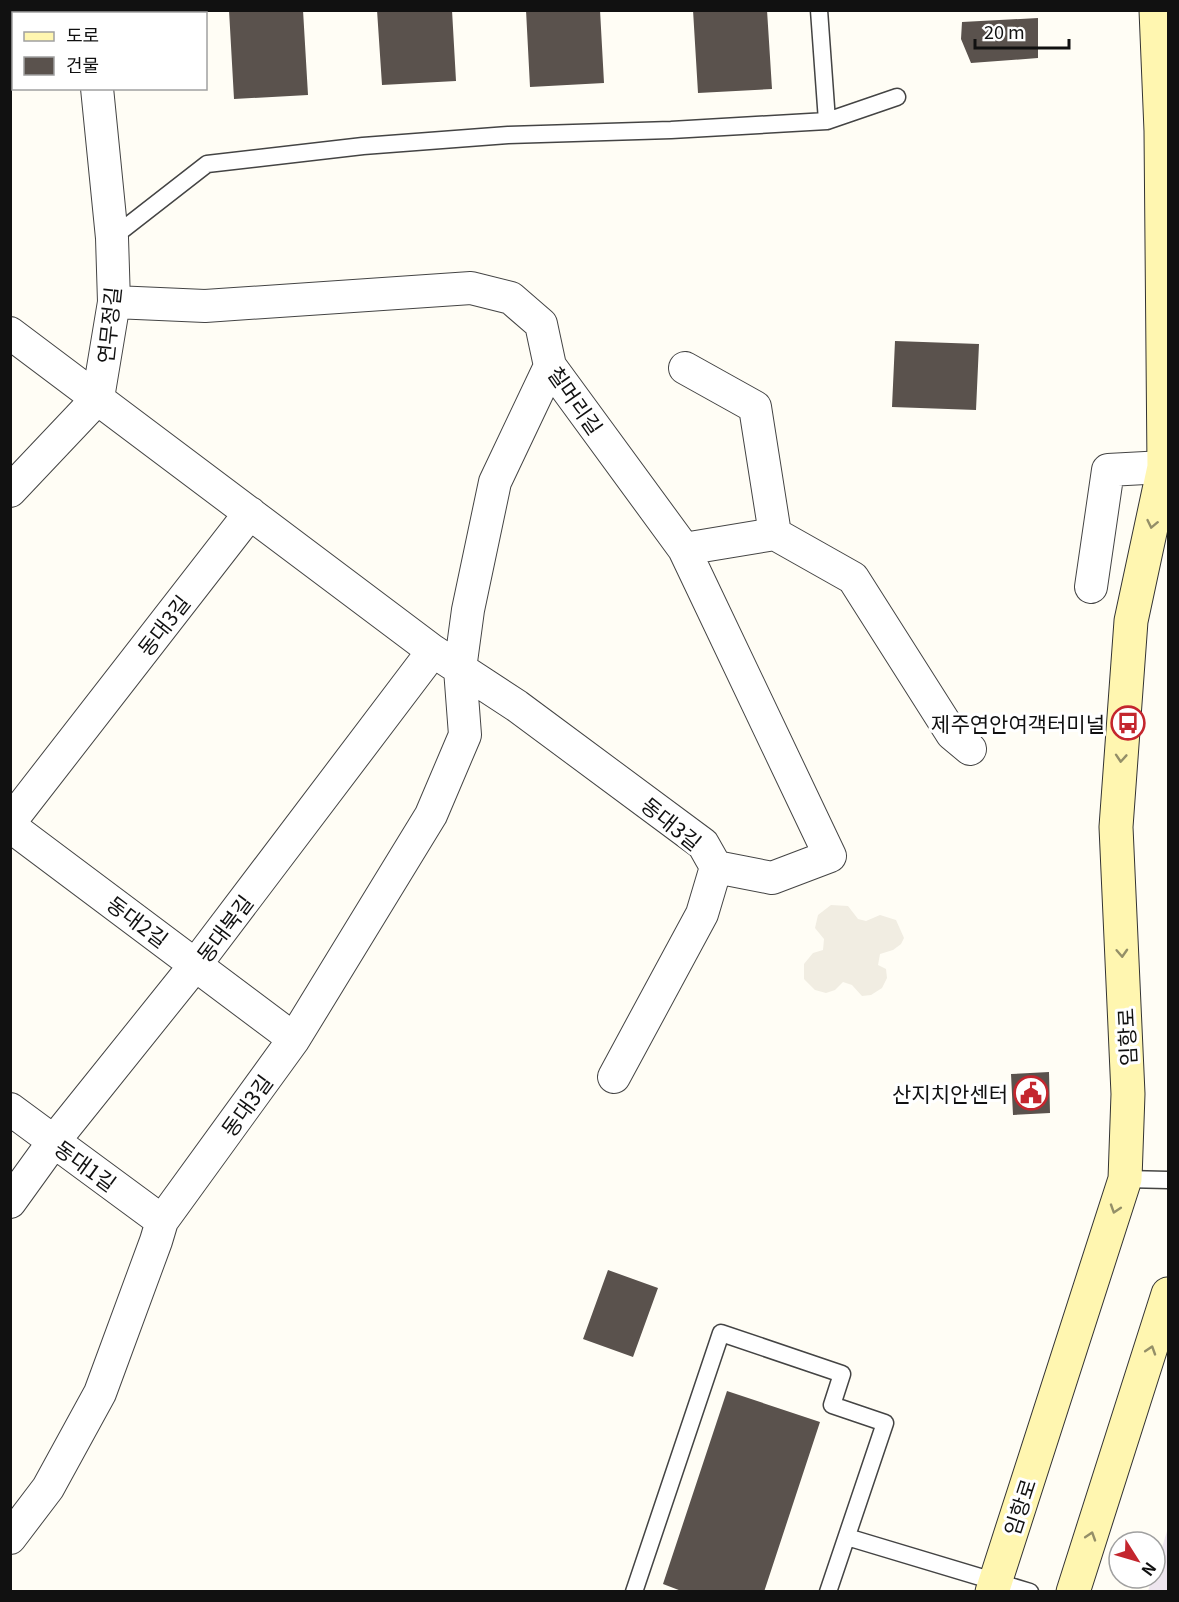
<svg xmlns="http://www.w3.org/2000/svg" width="1179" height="1602" viewBox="0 0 1179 1602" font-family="Georgia,'Noto Sans KR',serif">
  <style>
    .industrial { fill: #eee6ef }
    .plaza { fill: #f1ede2 }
    .building { fill: #5a524d }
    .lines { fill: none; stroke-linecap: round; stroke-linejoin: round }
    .service-casing { stroke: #444; stroke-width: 19 }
    .minor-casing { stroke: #444; stroke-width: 34 }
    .secondary-casing { stroke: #333; stroke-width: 35 }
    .service { stroke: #fff; stroke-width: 16 }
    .minor { stroke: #fff; stroke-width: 32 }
    .secondary { stroke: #fff6b0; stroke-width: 33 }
    .oneway { stroke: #948f68 }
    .labels { text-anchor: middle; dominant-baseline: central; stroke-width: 6; stroke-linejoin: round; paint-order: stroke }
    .street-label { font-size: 21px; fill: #111; stroke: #fff }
    .poi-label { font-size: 21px; fill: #111; stroke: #fff; text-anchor: end }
  </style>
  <rect width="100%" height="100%" fill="#fffdf5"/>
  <path class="industrial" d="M1168,1528V1591H1148L1152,1578H1155V1570Z"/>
  <path class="plaza" d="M831,905L848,906L858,919L866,921L880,915L896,920L904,938L901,944L893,950L880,954L878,965L886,969L887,978L882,988L871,995L862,996L852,985L843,982L835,990L826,993L815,990L804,979V964L813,953L823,950L824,939L815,928L818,915Z"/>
  <path class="building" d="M229,10H303L308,95L234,99Z
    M377,10H452L456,81L382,85Z
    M526,10H600L604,83L530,87Z
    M693,10H767L772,89L698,93Z
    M1038,18V58L971,63L961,39L962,22Z
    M895,341L979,344L976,410L892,407Z
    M1049,1072L1050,1113L1013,1115L1011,1074Z
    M608,1270L658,1288L633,1357L583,1339Z
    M727,1391L820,1422L764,1592H684L663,1584Z"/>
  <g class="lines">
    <defs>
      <path id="service" d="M827,121L897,97
        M112,238L207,164L363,146L508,135L671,130L827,121L819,10
        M1125,1179L1168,1180
        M847,1537L1030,1592
        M634,1592L721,1333L842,1374L832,1405L885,1423L828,1592"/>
      <path id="minor" d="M90,10V14
        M114,302L205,306L471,288L511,298L541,324L550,366L684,549L830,856L772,878L716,867
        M10,333L433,651L517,706L703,844L716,867L702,914L614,1077
        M685,368L755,407L775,534
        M10,491L98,398L114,302L112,238L97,88
        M684,549L775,534L853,578L952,734L970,749
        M1091,587L1108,470L1164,467
        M10,822L250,513
        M10,826L294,1039
        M10,1109L162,1221
        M10,1202L54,1141L196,964L433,651
        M10,1538L48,1488L100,1393L156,1241L162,1221L294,1039L431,815L465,735L460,669L468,610L495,482L550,366"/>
      <path id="secondary" d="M992,1592L1125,1179L1128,1094L1116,827L1131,621L1164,467L1161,131L1156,10
        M1073,1592L1168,1294"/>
    </defs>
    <use href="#service" class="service-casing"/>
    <use href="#minor" class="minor-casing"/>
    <use href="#secondary" class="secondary-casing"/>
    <use href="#service" class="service"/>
    <use href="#minor" class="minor"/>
    <use href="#secondary" class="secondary"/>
  </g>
  <defs><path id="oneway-chevron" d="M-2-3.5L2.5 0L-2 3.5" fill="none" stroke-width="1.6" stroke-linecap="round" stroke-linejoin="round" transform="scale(1.5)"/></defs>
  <g class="oneway">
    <use href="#oneway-chevron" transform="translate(1152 524) rotate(102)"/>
    <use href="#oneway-chevron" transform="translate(1121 758) rotate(94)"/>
    <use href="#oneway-chevron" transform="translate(1122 953) rotate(87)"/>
    <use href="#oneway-chevron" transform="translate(1115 1209) rotate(108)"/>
    <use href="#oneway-chevron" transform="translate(1151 1350) rotate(-72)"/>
    <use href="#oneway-chevron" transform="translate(1091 1536) rotate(-72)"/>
  </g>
  <defs>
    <symbol id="bus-ring" viewBox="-11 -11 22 22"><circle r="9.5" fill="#fff" stroke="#c4262e" stroke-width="1.5"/><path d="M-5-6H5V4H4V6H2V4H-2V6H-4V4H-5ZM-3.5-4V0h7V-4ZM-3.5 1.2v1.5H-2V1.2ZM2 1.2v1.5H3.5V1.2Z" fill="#c4262e"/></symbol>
    <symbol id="civic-ring" viewBox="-11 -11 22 22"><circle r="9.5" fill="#fff" stroke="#c4262e" stroke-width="1.5"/><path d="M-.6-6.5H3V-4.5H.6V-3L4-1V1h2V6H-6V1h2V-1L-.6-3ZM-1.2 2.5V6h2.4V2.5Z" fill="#c4262e"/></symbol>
  </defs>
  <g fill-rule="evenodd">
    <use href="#bus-ring" x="1109" y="704" width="38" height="38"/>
    <use href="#civic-ring" x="1012" y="1074" width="38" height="38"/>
  </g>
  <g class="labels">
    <g class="street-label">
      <text transform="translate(108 325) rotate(-84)">연무정길</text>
      <text transform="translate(576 400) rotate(55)">칠머리길</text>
      <text transform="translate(163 625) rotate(-52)">동대3길</text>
      <text transform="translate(672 823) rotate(39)">동대3길</text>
      <text transform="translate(138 921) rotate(37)">동대2길</text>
      <text transform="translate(224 928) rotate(-53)">동대북길</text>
      <text transform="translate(1126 1037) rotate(-93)">임항로</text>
      <text transform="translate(246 1105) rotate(-54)">동대3길</text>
      <text transform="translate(86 1165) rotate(36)">동대1길</text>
      <text transform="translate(1019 1507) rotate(-72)">임항로</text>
    </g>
    <g class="poi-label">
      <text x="1105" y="723">제주연안여객터미널</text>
      <text x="1008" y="1093">산지치안센터</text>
    </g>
  </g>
  <rect width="1179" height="1602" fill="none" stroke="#111111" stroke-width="24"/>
  <rect x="12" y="12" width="195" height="78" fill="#ffffff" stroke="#a0a0a0" stroke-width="1.5"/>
  <rect x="24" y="32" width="30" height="9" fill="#fff6b0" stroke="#a0a0a0" stroke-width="1.5"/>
  <text x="66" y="42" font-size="18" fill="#111111">도로</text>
  <rect x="24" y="57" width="30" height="18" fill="#5a524d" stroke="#a0a0a0" stroke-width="1.5"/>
  <text x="66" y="72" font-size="18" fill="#111111">건물</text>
  <g transform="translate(1137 1560) rotate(127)"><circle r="28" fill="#ffffff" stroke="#a0a0a0" stroke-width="1.5"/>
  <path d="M0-4.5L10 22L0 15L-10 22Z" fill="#c4262e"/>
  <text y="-9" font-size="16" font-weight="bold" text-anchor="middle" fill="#111111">N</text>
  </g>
  <path d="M975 39v9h94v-9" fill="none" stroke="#111111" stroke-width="3"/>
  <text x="984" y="39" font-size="18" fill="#111111" stroke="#ffffff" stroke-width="4.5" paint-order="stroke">20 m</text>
</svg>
